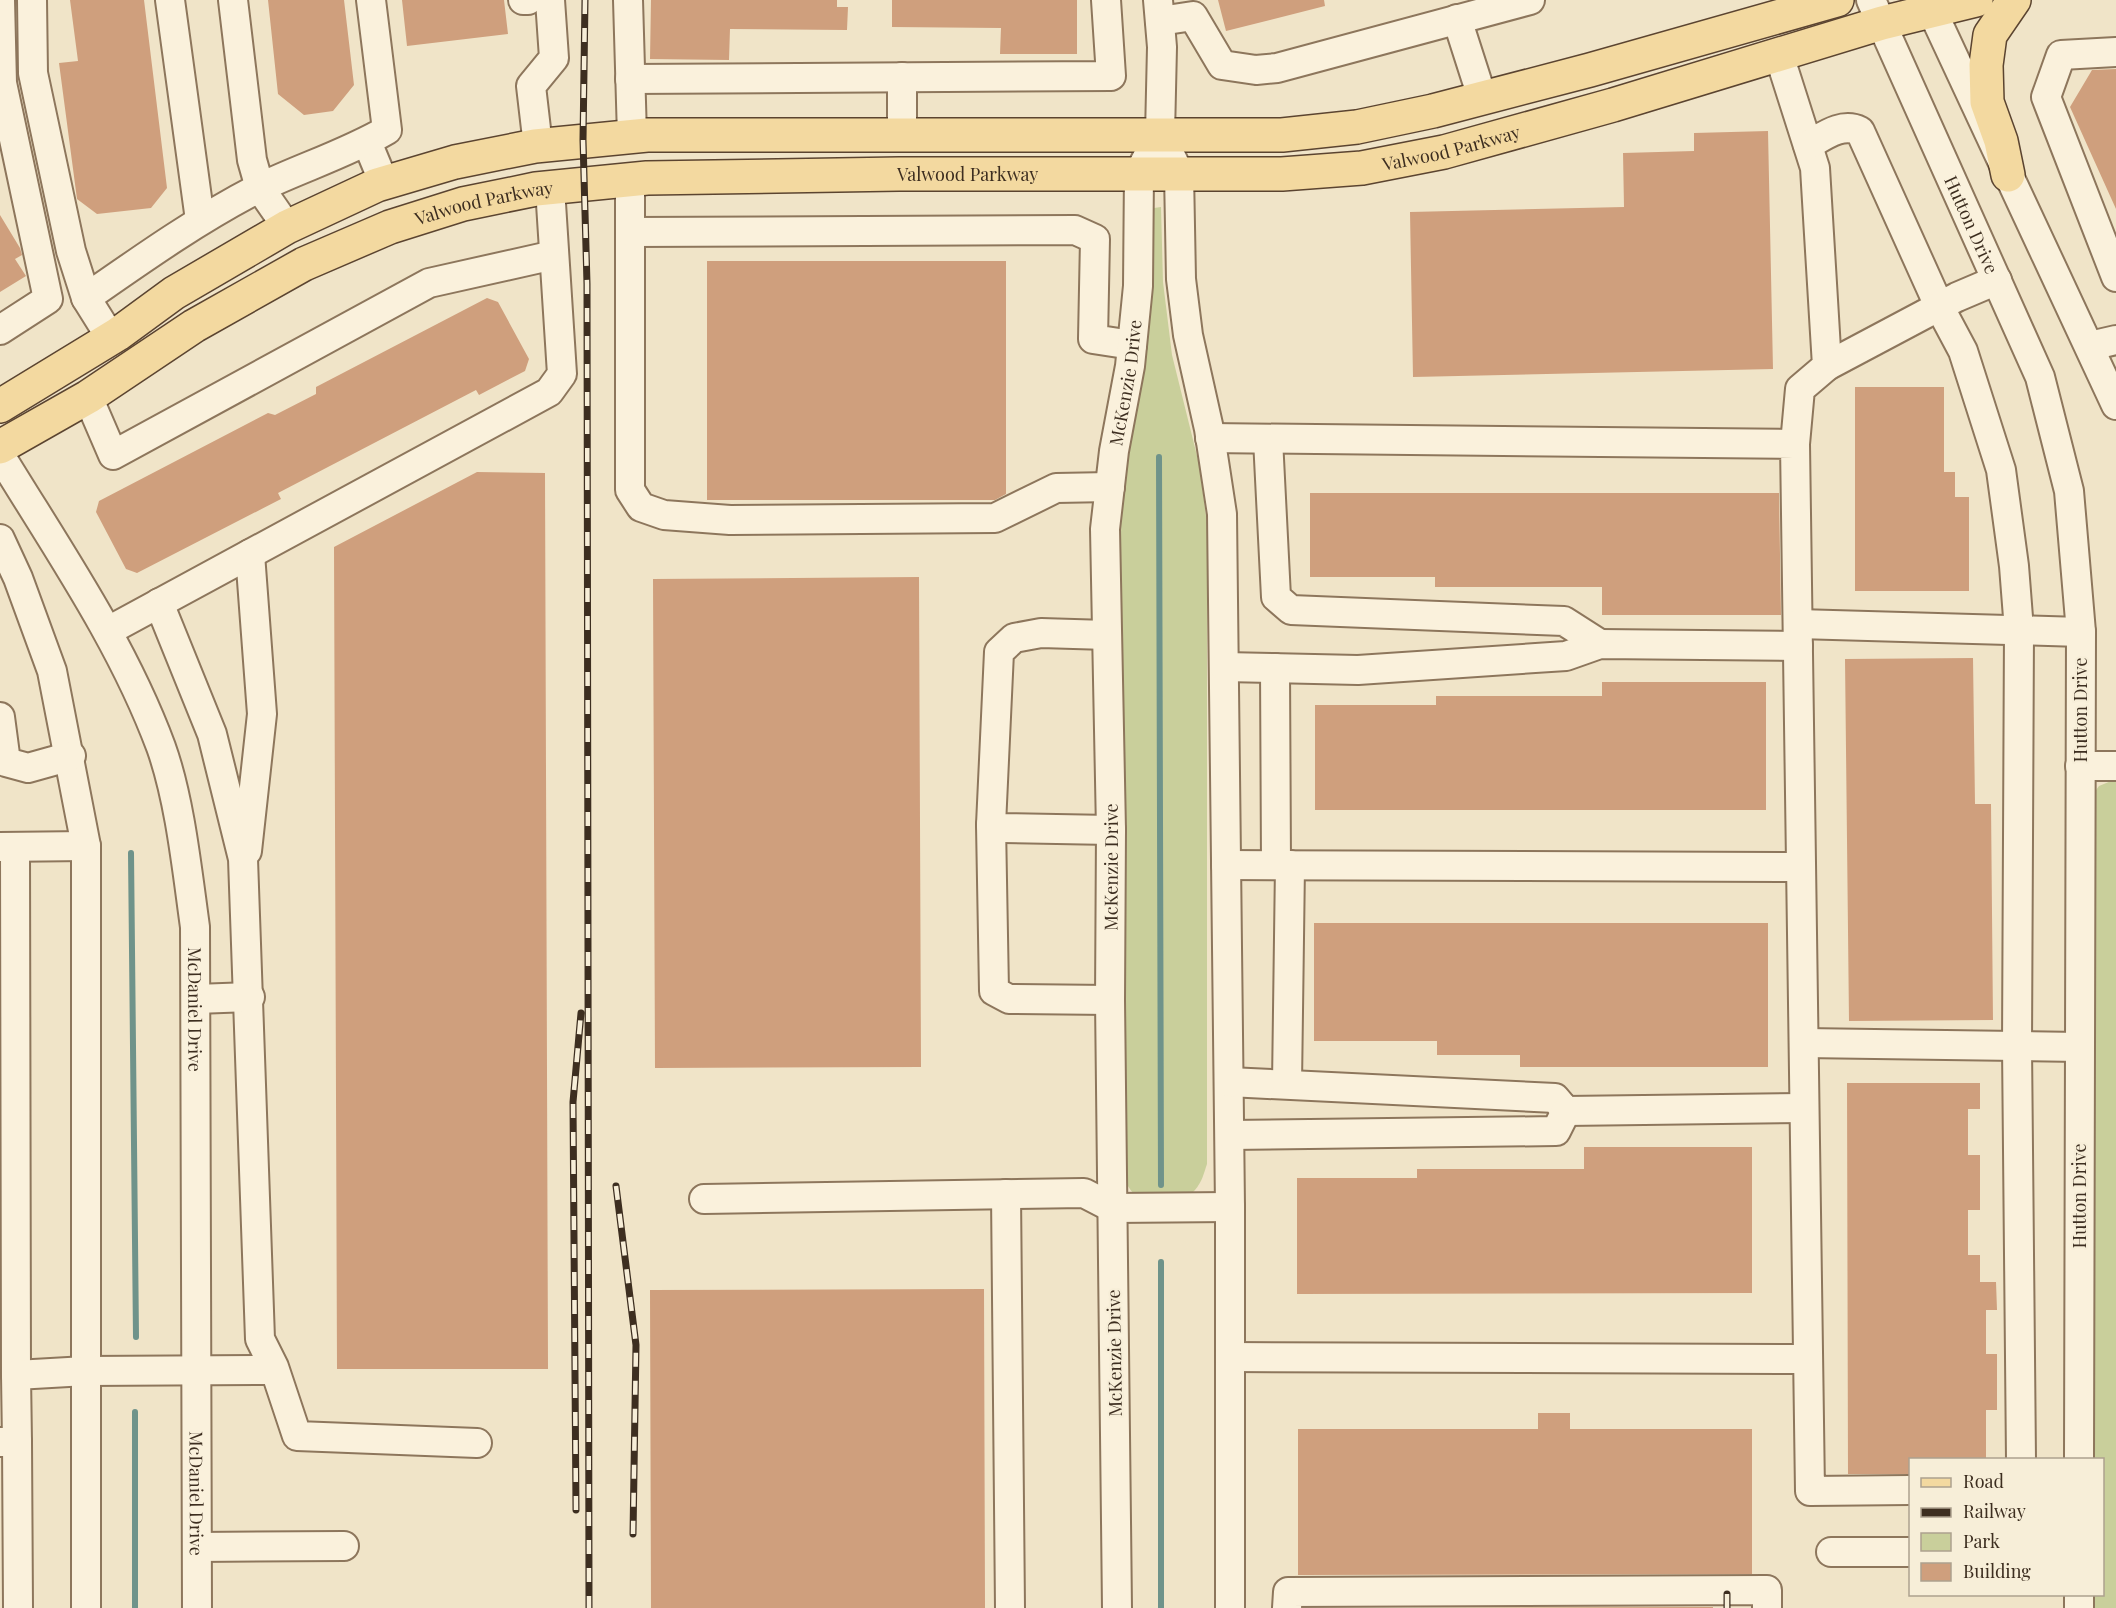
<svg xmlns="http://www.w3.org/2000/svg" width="2116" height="1608" viewBox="0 0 2116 1608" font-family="'Playfair Display',serif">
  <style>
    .green { fill: #c9cf9b }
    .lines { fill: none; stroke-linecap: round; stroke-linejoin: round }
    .stream { stroke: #6f938a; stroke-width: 6 }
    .building { fill: #cf9f7d }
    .minor-casing { stroke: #8d765c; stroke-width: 32 }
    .major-casing { stroke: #5b4430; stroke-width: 36 }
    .minor { stroke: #faf1dc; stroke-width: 28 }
    .major { stroke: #f3d9a0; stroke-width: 33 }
    .rail-casing { stroke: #3d2e20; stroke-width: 7 }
    .rail { stroke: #f7eed8; stroke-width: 4.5; stroke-dasharray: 14; stroke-linecap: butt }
    .labels { text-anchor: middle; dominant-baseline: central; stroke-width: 4.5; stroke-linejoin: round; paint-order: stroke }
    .street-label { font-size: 18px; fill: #3d2e20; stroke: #f7eed8 }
  </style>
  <rect width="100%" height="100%" fill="#f0e4c8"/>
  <path class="green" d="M1161,207L1163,282L1172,355L1199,464L1207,523V1164C1204,1173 1202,1182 1195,1190C1183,1204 1147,1205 1133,1193C1130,1190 1127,1184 1125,1181L1118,756L1121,485L1152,279L1154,208Z
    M2116,779V1608H2088V1595L2102,1594V1460H2088V801L2099,786Z"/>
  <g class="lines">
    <path class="stream" d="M1159,457L1161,1185
      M131,853L136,1337
      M1161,1262V1608
      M135,1412V1608"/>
  </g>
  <path class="building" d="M70,0H144L167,188L151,208L97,214L77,199L59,63L78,61Z
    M268,0H344L354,85L333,111L304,115L278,94Z
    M402,0H504L508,34L407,46Z
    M651,0H837V7H848L847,30L730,29L729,60L650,59Z
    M892,0H1077V54H1000L1001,28L892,27Z
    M1218,0H1324L1325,6L1226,31Z
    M2116,69V209L2070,107L2092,70Z
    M1768,131L1773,369L1413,377L1410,212L1624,207L1623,153L1694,151V133Z
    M0,215L20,248L22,255L15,259L26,276L0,292Z
    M707,261H1006V494L995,500H707Z
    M487,298L498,302L529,359L525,371L479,395L476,390L278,493L281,499L137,573L126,569L96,512L99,501L268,413L275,415L316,394V387Z
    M1855,387H1944V472H1955V497H1969V591H1855Z
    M477,472L545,473L548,1369H337L334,547Z
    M1310,493H1779L1781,615H1602V587H1435V577H1310Z
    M919,577L921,1067L655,1068L653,579Z
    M1973,658L1975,804H1991L1993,1020L1849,1021L1845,659Z
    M1602,682H1766V810H1315V705H1436V696H1602Z
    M1314,923H1768V1067H1520V1055H1437V1041H1314Z
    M1847,1083H1980V1109H1968V1155H1980V1210H1968V1255H1980V1282H1996L1997,1310H1986V1354H1997V1410H1986V1460H1911V1474H1848Z
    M1584,1147H1752V1293L1297,1294V1178H1417V1169H1584Z
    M984,1289L985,1608H651L650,1290Z
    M1538,1413H1570V1429H1752V1574L1298,1575V1429H1538Z
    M1713,1607V1608H1408Z"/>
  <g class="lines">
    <defs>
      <g id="minor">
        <path d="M32,0L33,73L71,251L86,298L111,338"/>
        <path d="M170,0L200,220"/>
        <path d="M233,0L252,160L260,188L287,227"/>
        <path d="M523,0H528"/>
        <path d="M628,0L632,136"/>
        <path d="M1158,0L1162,47L1160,134L1179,173L1181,279L1188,335L1209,429L1222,514L1230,1207V1608"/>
        <path id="s1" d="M1871,0L2040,377L2069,491L2081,632L2079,1460"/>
        <path d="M1927,0L2116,405"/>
        <path d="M1457,19L1482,97"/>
        <path d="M1160,21L1193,16L1222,65L1256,70L1277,68L1530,0"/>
        <path d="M2116,52L2061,55L2046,97L2116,277"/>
        <path d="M1779,55L1815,168L1827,366L1800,389L1795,444"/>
        <path d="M902,77V133"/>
        <path d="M630,79L1111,76L1106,0"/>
        <path d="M367,142L384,183"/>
        <path d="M1808,145C1824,136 1842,122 1860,131L1939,306L1963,351L2001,470L2014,566L2019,630L2017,1046L2021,1460"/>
        <path d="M538,146L531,86L554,58L550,0"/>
        <path d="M630,180V490L641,507L664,515L730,520L995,518L1056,488L1110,487"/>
        <path d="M631,232L1075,230L1095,239L1093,339L1132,345"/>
        <path d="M86,298C142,259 197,220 257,189C300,168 346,154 387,130L371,0"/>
        <path d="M0,330L48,299L2,83L0,0"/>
        <path d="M2090,346L2116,340"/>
        <path d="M1827,366L1957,297L1997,280"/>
        <path d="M88,397L113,455L429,283L554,255"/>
        <path d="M1210,438L1795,444L1810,1491L1910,1490"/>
        <path d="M1268,439L1276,597L1291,610L1564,621L1600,644"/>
        <path id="s2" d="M0,455C58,550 122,642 161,747C180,800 187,870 195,927L197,1608"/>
        <path d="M0,539L18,578L52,671L86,846V1608"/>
        <path d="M159,603L212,734L243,859L260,1339L274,1367L297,1436L477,1443"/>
        <path d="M1798,624L2081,632"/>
        <path d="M108,631L549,392L562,374L550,188"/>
        <path d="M1107,635L1041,633L1014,638L999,652L991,825L1003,828L1111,830"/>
        <path d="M1224,667L1358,670L1566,656L1600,644L1798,646"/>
        <path d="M1275,668L1276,865"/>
        <path d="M0,717L6,762L28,768L71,756"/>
        <path d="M2080,766H2116"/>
        <path d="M991,825L994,991L1009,999L1110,1000"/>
        <path d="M0,847L86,846"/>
        <path d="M15,847L16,1375"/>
        <path d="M247,851L262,714L250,554"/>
        <path d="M1226,865L1801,867"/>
        <path d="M196,999L250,997"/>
        <path d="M1804,1043L2079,1047"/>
        <path d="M1229,1082L1555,1098L1566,1111L1804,1108"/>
        <path d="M1287,1084L1290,865"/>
        <path d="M1230,1135L1556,1131L1566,1111"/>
        <path d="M1006,1194L1010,1608"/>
        <path d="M704,1199L1084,1193L1113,1208L1230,1207"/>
        <path d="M1230,1357L1808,1359"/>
        <path d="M0,1442H17L16,1375L86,1371L274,1370"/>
        <path d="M17,1442L18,1608"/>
        <path d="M197,1547L344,1546"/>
        <path d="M1831,1552H1910"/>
        <path id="s3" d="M1117,1608L1110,1000L1111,830L1105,529L1114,451L1130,366L1138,286L1139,173L1149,154"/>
        <path d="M1287,1608L1288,1592L1767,1590V1608"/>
        <path d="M2079,1608V1594"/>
      </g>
      <g id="major">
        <path d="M2008,175L2001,141L1987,102L1986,65L1990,35L2014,0"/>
        <path d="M0,406L118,334L174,293L287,227L377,185L455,162L535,146L647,135H1282L1357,127L1433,111L1590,70L1837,0"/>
        <path id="s4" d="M0,447L88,397L194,326L304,264L390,227L463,204L536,189L647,178L899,174H1282L1362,168L1444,152L1613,105L1882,23L1976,0"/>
      </g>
    </defs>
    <use href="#minor" class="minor-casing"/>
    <use href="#major" class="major-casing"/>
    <use href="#minor" class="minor"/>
    <use href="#major" class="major"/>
    <defs>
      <path id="rail" d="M585,0L583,140L587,284L589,1608
        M616,1186L636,1345L633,1534
        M576,1510L573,1102L581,1013
        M1727,1594V1608"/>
    </defs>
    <use href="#rail" class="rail-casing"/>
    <use href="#rail" class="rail"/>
  </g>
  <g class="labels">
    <g class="street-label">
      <text stroke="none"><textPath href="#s4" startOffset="1518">Valwood Parkway</textPath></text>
      <text stroke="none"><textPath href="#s4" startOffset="1032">Valwood Parkway</textPath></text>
      <text stroke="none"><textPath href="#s4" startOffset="546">Valwood Parkway</textPath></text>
      <text stroke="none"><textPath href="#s1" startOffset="246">Hutton Drive</textPath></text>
      <text stroke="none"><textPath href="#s3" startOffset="1227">McKenzie Drive</textPath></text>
      <text transform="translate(2080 710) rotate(-90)">Hutton Drive</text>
      <text stroke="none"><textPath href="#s3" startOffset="741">McKenzie Drive</textPath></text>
      <text stroke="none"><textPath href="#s2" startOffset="600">McDaniel Drive</textPath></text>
      <text transform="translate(2079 1196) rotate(-90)">Hutton Drive</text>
      <text transform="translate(1114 1353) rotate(-91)">McKenzie Drive</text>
      <text stroke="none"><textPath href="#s2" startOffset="1084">McDaniel Drive</textPath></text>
    </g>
  </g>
  <rect x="1909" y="1458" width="195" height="138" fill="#f7eed8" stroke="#ada18e" stroke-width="1.5"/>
  <rect x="1921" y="1478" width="30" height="9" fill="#f3d9a0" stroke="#ada18e" stroke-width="1.5"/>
  <text x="1963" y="1488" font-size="18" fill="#3d2e20">Road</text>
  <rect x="1921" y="1508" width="30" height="9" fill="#3d2e20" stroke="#ada18e" stroke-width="1.5"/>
  <text x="1963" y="1518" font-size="18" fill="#3d2e20">Railway</text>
  <rect x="1921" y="1533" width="30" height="18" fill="#c9cf9b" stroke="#ada18e" stroke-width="1.5"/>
  <text x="1963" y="1548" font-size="18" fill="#3d2e20">Park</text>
  <rect x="1921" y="1563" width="30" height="18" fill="#cf9f7d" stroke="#ada18e" stroke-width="1.5"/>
  <text x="1963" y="1578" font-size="18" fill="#3d2e20">Building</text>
</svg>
